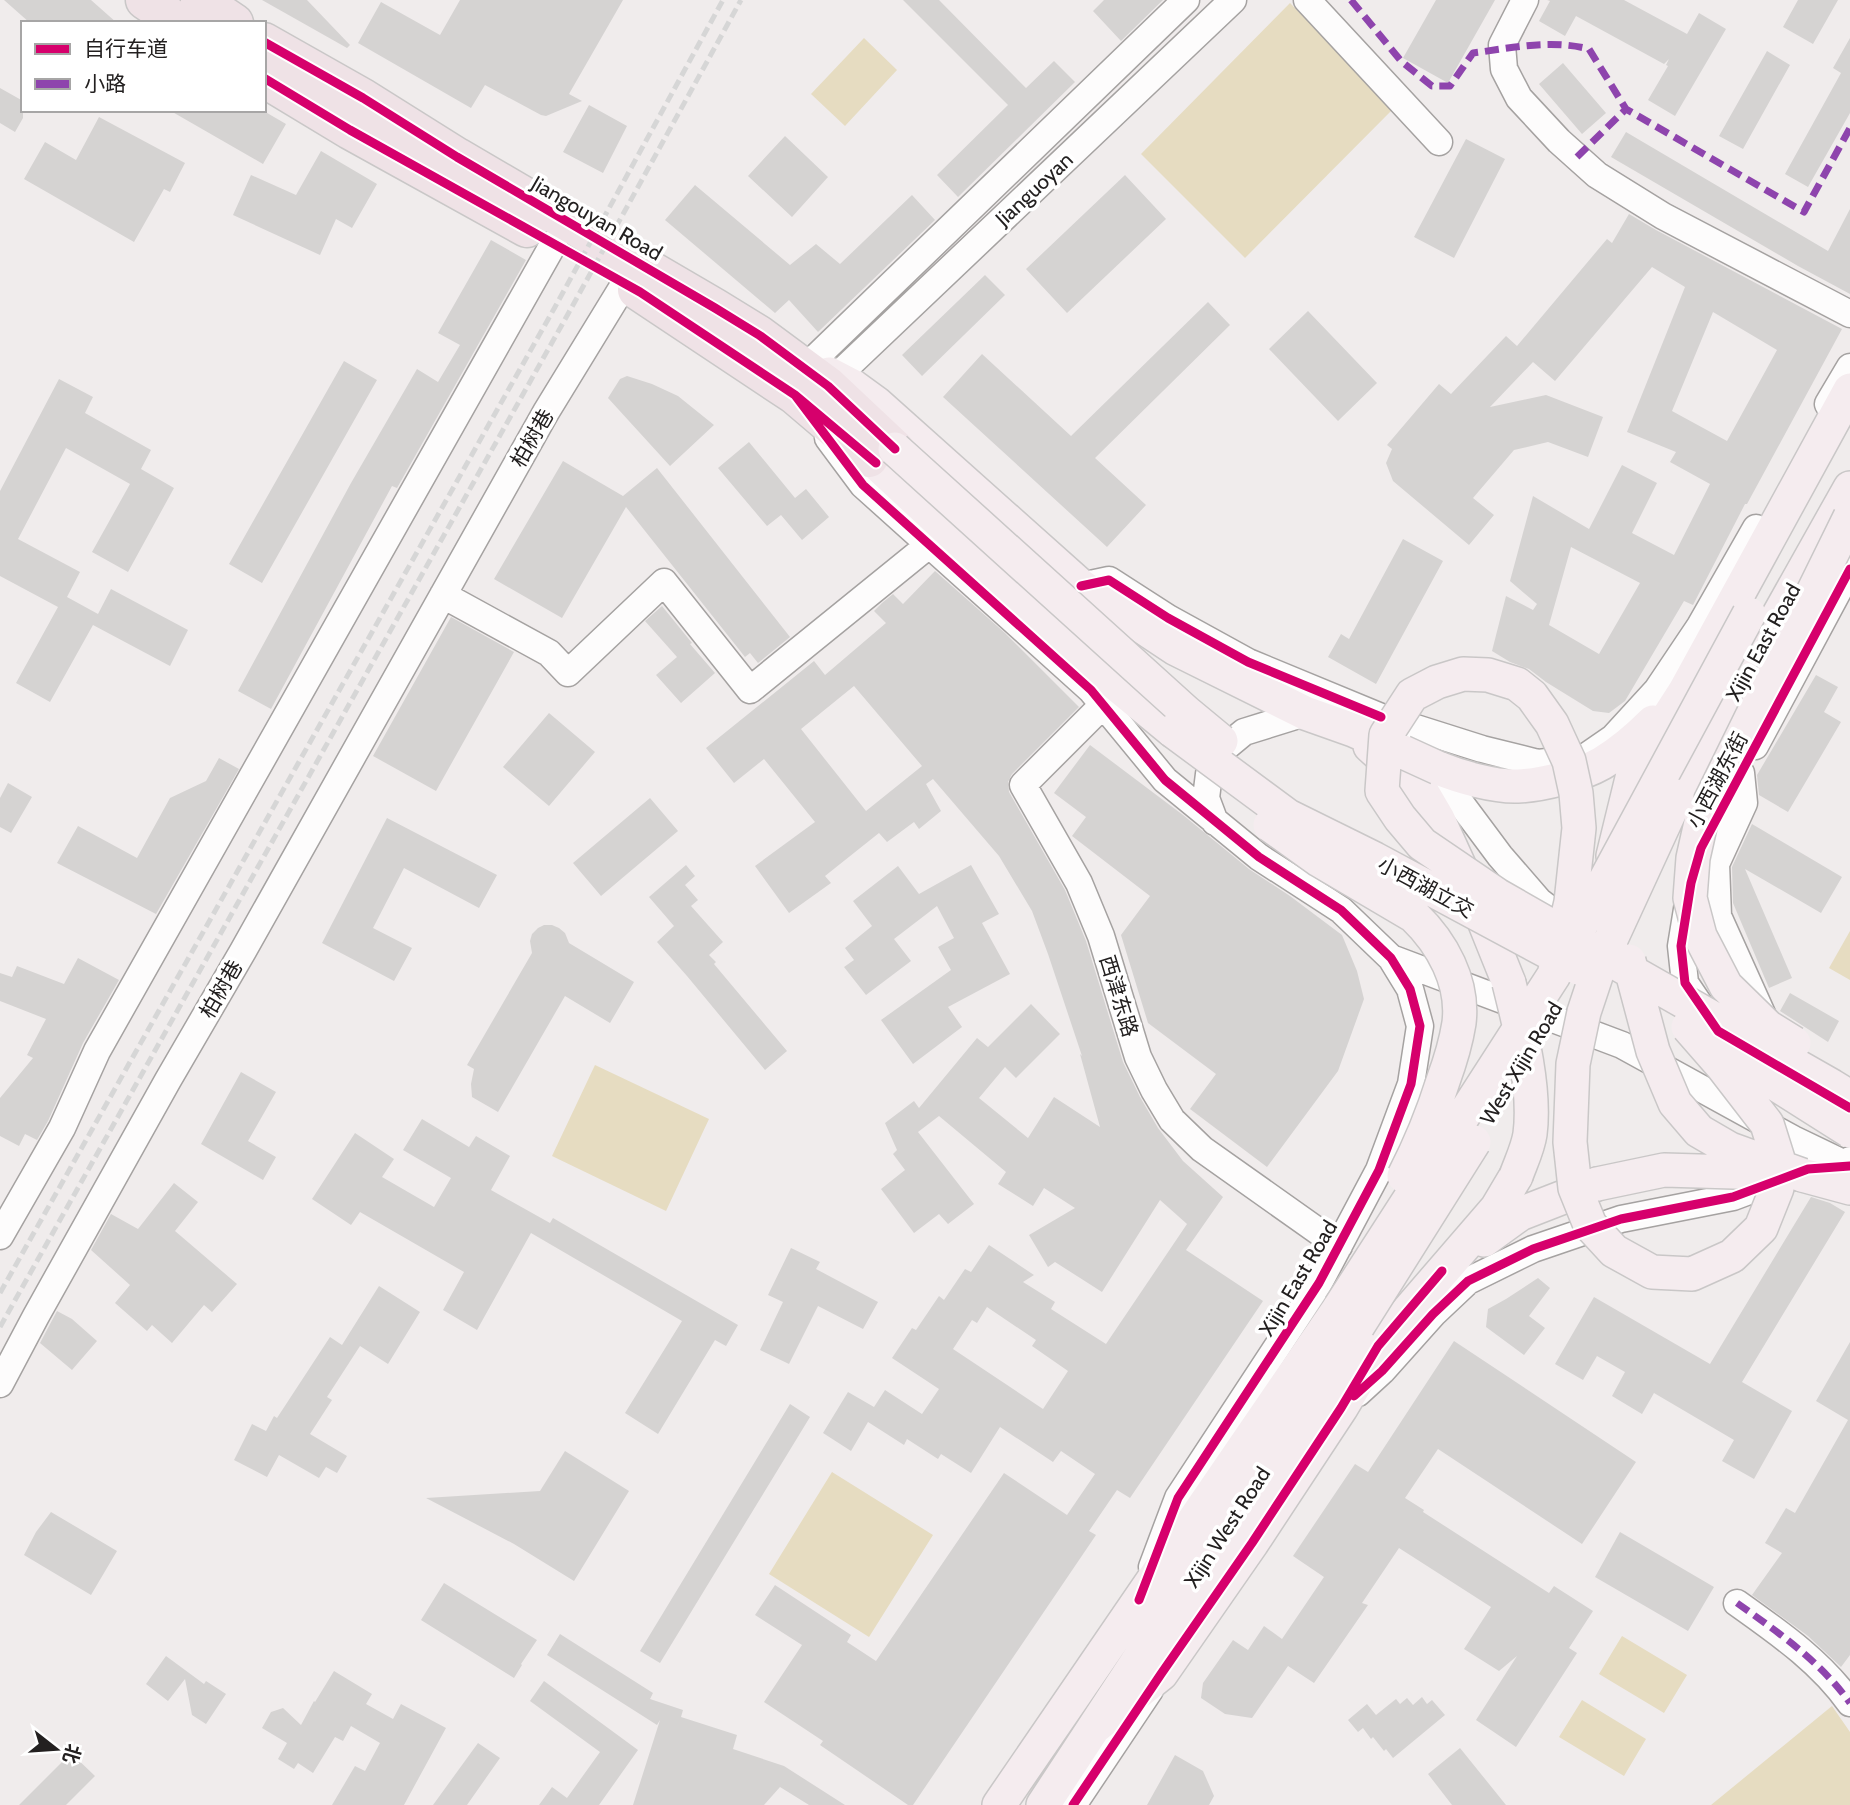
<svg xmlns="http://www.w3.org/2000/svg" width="1850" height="1805" viewBox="0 0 1850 1805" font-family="Cabin,'Noto Sans SC',sans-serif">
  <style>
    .green { fill: #e6dcc1 }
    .building { fill: #d5d3d2; fill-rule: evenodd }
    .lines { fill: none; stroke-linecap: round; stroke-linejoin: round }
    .minor-casing { stroke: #a5a2a1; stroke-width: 29 }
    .major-casing { stroke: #c9c7c7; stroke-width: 36 }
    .highway-casing { stroke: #c9c7c7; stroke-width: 41 }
    .minor { stroke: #fdfcfc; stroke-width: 26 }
    .major { stroke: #f5ecef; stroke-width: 33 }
    .highway { stroke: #efe2e6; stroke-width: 38 }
    .rail { stroke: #d6d6d6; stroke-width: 5; stroke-dasharray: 10 5; stroke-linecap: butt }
    .major-bridge-casing { stroke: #c9c7c7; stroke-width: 36; stroke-linecap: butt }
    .major-bridge { stroke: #f5ecef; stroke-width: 33 }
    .quiet { stroke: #8e44ad; stroke-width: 7; stroke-dasharray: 14 7; stroke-linecap: butt }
    .cycleway-casing { stroke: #fff; stroke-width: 13 }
    .cycleway { stroke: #d6006c; stroke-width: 9 }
    .labels { text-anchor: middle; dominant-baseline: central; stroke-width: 7; stroke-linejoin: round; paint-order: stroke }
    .street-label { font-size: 21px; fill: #232020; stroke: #fff }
  </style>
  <rect width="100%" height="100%" fill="#f0ecec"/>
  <path class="green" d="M1290,3L1394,108L1245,258L1141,154Z
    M864,38L897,70L845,126L811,94Z
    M1850,931V980L1829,968Z
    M595,1065L709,1119L666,1211L552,1156Z
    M832,1472L933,1535L869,1637L769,1574Z
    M1622,1636L1687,1675L1664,1713L1599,1674Z
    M1582,1700L1646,1739L1624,1776L1559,1737Z
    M1832,1706L1850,1732V1805H1711Z"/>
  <path class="building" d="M4,0H91L117,23H30Z
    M262,0H307L350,45L347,48Z
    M460,0H623L569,94L582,101L546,116L541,115L485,85L471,108L358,43L381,2L440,35Z
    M903,0H939L1026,88L1054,61L1075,82L958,197L937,175L1008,105Z
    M1104,0H1163L1121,41L1093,11Z
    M1436,0H1495L1448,83L1403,58Z
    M1547,0H1624L1687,34L1699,13L1726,29L1675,116L1648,100L1668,66L1666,65L1669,59L1664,64L1576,16L1565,36L1539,21L1550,1Z
    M1798,0H1838L1813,44L1783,27Z
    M1850,38V113L1808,187L1785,174L1841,73L1833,68Z
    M1767,51L1790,65L1743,149L1719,136Z
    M1563,63L1606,113L1582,134L1539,84Z
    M0,88L23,101V118L15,132L0,123Z
    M589,105L627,126L603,173L563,152Z
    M169,110H262L286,124L263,164Z
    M99,117L185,163L170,192L164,189L134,242L24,179L45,142L76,160Z
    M1626,132L1828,251L1850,209V294L1798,266L1611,157Z
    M785,136L828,177L792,217L748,176Z
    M1466,139L1505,159L1454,258L1414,237Z
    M321,151L377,184L352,228L336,219L320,255L233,215L251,175L296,195Z
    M1125,175L1166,219L1067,313L1026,269Z
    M695,185L790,265L816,244L840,264L912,195L935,220L818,332L789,300L775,313L665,220Z
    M1629,214L1656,230L1842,329L1747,504H1745L1693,605L1684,601L1625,701L1609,713L1593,711L1546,682L1529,669L1510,662L1492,651L1506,596L1533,610L1537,604L1510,581L1533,496L1589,529L1622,465L1657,483L1632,533L1674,555L1710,484L1670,462L1676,452L1627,432L1685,287L1652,267L1555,381L1533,362L1490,407L1546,395L1603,417L1588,457L1548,442L1514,450L1473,498L1494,515L1469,545L1393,481L1386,463L1392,449L1387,445L1439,384L1451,394L1506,336L1517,346L1607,239L1612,243ZM1713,312L1777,350L1727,441L1672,411ZM1571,547L1640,583L1599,654L1549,625Z
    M491,240L526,260L397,488L392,486L271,709L238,691L351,483L417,369L438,382L460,345L438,333Z
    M985,275L1005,295L922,376L902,355Z
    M1208,302L1230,325L1095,458L1146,505L1107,547L943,397L982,354L1071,436Z
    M1308,311L1377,383L1338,421L1269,349Z
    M344,361L377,380L262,583L229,564Z
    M627,376L652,384L678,396L714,425L670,466L608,398L620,379Z
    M59,379L93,397L85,413L151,450L141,469L174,488L128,572L92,552L130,484L66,448L18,539L80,572L67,597L98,614L111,589L188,630L170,666L93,625L50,702L16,683L58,607L0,576V491Z
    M749,442L795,498L806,489L829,517L802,540L781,515L767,526L718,468Z
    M563,461L623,496L657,468L790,637L758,663L750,653L745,657L626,507L562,618L494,579Z
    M1403,539L1443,561L1376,684L1328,657L1341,634L1349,639Z
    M935,571L1005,633L1079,707L1012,774L1008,782L1009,792L1065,890L1086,941L1123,1062L1140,1097L1158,1128L1183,1161L1223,1197L1186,1250L1263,1301L1130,1498L1117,1490L1089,1531L1096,1535L913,1805H908L820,1745L823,1741L764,1702L802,1645L755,1615L775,1585L851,1635L847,1642L876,1661L1004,1473L1067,1515L1095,1474L1061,1451L1053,1462L1000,1427L971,1473L941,1454L938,1459L907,1439L904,1445L868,1422L851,1451L823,1433L848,1392L874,1407L885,1390L922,1414L939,1389L892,1358L912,1328L916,1330L939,1296L944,1300L965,1269L971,1272L989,1245L1034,1275L1023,1282L1055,1302L1051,1309L1106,1344L1187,1224L1160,1200L1102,1292L1055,1262L1048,1267L1029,1235L1075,1208L1044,1188L1033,1206L998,1184L1006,1172L939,1116L918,1132L974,1204L948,1224L939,1214L914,1233L881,1189L905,1170L893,1154L897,1150L885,1123L914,1101L919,1108L977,1038L988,1047L1031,1004L1060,1034L1016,1078L1005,1067L979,1098L1028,1138L1054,1097L1100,1127L1080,1054L1082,1056L1048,954L1032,911L999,856L933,779L926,784L941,811L919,829L914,822L887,842L879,833L825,876L831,883L789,913L755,866L815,822L764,759L734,783L706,748L814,661L825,675L886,623L874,611L882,603L893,594L903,604ZM854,686L922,766L866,811L801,729ZM987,1307L1036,1340L1032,1346L1068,1371L1043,1409L953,1349L972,1320L977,1323Z
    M662,606L692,643L690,644L715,673L681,703L656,675L677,657L645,621Z
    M451,617L514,652L436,791L373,756Z
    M1816,675L1838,687L1824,712L1841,722L1788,812L1759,795L1757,775Z
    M549,713L595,752L549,806L503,767Z
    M1090,745L1183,815L1249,869L1290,896L1342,935L1357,971L1364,999L1338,1071L1267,1167L1190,1109L1216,1074L1148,1023L1121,935L1150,896L1072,836L1086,817L1054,793Z
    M219,758L239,769L156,914L57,863L78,826L137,858L170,798L206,781Z
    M8,783L32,797L11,833L0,827V798Z
    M650,798L678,831L601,896L573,863Z
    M387,818L497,875L479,908L404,868L373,928L412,948L394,981L322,943Z
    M1752,824L1842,877L1821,913L1745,869L1792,978L1769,988L1733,903L1732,867Z
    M686,865L695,876L685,885L698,900L691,906L723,942L709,955L716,962L714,964L787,1051L765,1070L687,976L657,942L674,926L649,897Z
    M971,865L999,914L982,923L1010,974L948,1007L962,1027L913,1064L881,1020L951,970L938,947L954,938L937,906L894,939L911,961L866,995L844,967L854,960L845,948L872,926L853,901L898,866L919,894Z
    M544,925H552L559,928L565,933L569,943L634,982L610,1023L565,996L498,1112L472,1097L471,1084L474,1069L467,1065L532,953L530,941L532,934L538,928Z
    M78,958L119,980L83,1043L48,1121L37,1140L25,1134L19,1146L0,1136V1098L33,1058L27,1055L46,1019L0,1001V973L12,977L17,966L64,984Z
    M1790,993L1839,1021L1828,1042L1780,1011Z
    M241,1072L276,1092L248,1141L276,1157L263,1180L201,1144Z
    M422,1119L469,1147L476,1136L510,1156L491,1190L550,1223L553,1218L738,1325L726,1346L715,1340L658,1434L625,1413L682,1321L531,1233L477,1330L443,1310L464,1272L360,1212L351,1225L312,1199L355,1133L394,1159L382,1177L434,1207L451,1178L403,1150Z
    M174,1183L198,1202L175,1231L237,1284L212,1312L204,1305L172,1343L152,1325L147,1331L115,1303L130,1285L91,1250L111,1214L138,1229Z
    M1811,1197L1830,1203L1845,1212L1742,1382L1792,1411L1754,1479L1722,1461L1734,1440L1654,1393L1642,1414L1612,1396L1625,1372L1597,1356L1583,1380L1555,1364L1594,1297L1710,1364Z
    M791,1248L820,1262L816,1269L878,1302L863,1329L818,1306L789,1364L760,1350L783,1302L768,1295Z
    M1538,1278L1550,1288L1529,1316L1545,1328L1524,1355L1486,1327L1488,1309L1506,1299Z
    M379,1286L420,1312L388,1364L360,1346L327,1397L332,1400L310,1434L347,1456L337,1473L326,1467L319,1478L279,1455L267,1477L234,1460L252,1424L266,1431L274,1416L277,1418L330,1337L342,1345Z
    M57,1311L72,1319L97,1341L72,1370L40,1343Z
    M1454,1341L1636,1462L1582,1544L1438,1449L1405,1498L1424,1510L1423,1512L1549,1593L1554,1586L1593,1611L1569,1648L1577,1653L1516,1747L1476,1720L1517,1656L1499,1671L1464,1649L1491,1607L1399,1548L1362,1603L1368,1605L1314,1683L1288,1666L1252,1718L1225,1714L1201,1698L1203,1683L1233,1640L1248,1650L1264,1626L1282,1639L1324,1577L1293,1556L1355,1464L1368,1472Z
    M1850,1342V1655L1841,1667L1808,1636L1752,1595L1782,1553L1765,1543L1786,1508L1795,1513L1848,1420L1816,1401Z
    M790,1404L810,1417L660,1663L640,1651Z
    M565,1451L629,1491L574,1581L514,1544L426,1498L540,1491Z
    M51,1512L117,1551L91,1595L24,1555L36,1532Z
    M1620,1532L1714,1587L1688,1631L1595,1577Z
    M444,1583L537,1640L521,1664L522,1665L514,1678L421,1620Z
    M560,1634L653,1693L650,1699L683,1710L681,1717L737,1735L733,1749L784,1766L845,1805H809L780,1787L764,1805H633L660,1720L657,1725L547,1655Z
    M166,1656L204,1684L206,1681L226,1694L206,1724L192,1715L185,1679L168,1701L146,1684Z
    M334,1671L372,1694L366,1704L393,1719L401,1704L446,1728L404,1805H332L355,1766L365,1771L380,1743L351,1726L343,1741L335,1737L313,1773L298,1763L294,1769L278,1759L287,1743L262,1728L271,1712L283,1708L301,1725L314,1701L315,1702Z
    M544,1681L638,1750L599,1805H539L552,1787L567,1798L600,1752L530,1701Z
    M1422,1697L1427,1704L1432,1700L1445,1715L1393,1758L1386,1749L1384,1751L1373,1737L1371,1739L1363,1728L1358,1732L1348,1720L1367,1704L1376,1715L1396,1699L1400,1704L1407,1698L1413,1705Z
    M478,1743L500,1758L467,1805H433Z
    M1460,1748L1506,1805H1452L1428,1774Z
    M71,1753L95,1776L66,1805H19Z
    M1175,1755L1203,1771L1214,1796L1209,1805H1147Z"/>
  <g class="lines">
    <defs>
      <path id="minor" d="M1307,0L1439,142
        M1525,0L1502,45L1504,69L1519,98L1559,141L1597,175L1663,216L1850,314
        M809,364L1186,0
        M835,378L1233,0
        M1828,404L1850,367
        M828,438L863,485L1091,690L1165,780L1259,857L1341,910L1391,958L1622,1045L1793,1139L1847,1165L1850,1160
        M1081,586L1109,580L1168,618L1248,662L1381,717L1482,749L1538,763L1584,758L1613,738L1657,690L1700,626L1756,528
        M443,595L549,653L568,673L664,582L750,690L930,544
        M1103,705L1023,785L1079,883L1101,936L1138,1057L1154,1090L1172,1120L1202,1149L1339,1246
        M1755,746L1850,569
        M1425,764L1462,805L1500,856L1539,901L1564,920
        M1741,773L1744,803L1716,864L1718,916L1763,1016
        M1215,822L1206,798L1209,774L1221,751L1244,732L1305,713
        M1688,903L1681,946L1685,983L1704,1011
        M0,1236L62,1128L97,1051L554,243
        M0,1384L36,1316L168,1080L243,951L546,412L625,283
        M1358,1393L1382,1371L1433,1314L1468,1281L1533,1249L1621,1219L1733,1197L1786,1177
        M1152,1567L1178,1498L1319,1283L1379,1170L1411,1084L1420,1026L1410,989L1391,958
        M1737,1603C1779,1633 1820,1661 1850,1703
        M1073,1805L1150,1690"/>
      <path id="major" d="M829,374L854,387L876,403L1081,586L1176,649L1305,713L1353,730L1403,752
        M876,463L1105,675L1173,731
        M1370,746L1424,795L1438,819L1482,916L1509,983
        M1438,768C1460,777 1495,787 1518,786C1543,785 1581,775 1602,763C1619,753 1639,736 1653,722
        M1677,796L1850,488
        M1613,856L1634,770L1685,691L1850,390
        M1802,1175L1850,1188
        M1484,1240L1520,1214L1597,1184
        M1095,1727L1161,1674L1252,1543L1341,1408L1378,1346L1497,1208L1516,1176
        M999,1805L1340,1307
        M1043,1805L1358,1326"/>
      <path id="highway" d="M145,0L179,23
        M200,0L234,23
        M264,42L363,98L457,157L715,308L759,335L828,386L895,449
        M264,78L350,130L527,228
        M637,290L795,395L869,458"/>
    </defs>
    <use href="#minor" class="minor-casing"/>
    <use href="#major" class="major-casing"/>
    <use href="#highway" class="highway-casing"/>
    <use href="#minor" class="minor"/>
    <use href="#major" class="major"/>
    <use href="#highway" class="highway"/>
    <path class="rail" d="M0,1293L555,307L723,0
      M0,1327L568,314L741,0"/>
    <defs>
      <path id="major-bridge" d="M895,449L1186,712L1221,741
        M1173,731L1288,816L1375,859L1578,968
        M1403,752L1438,768
        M1677,796L1601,961L1584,1012L1573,1064L1570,1142L1575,1188L1590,1225L1614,1251L1652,1272L1692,1274L1732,1256L1761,1228L1777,1188L1778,1159L1767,1124L1723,1067L1688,1027
        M1270,825L1319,860L1414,916C1442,943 1464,982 1459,1023C1456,1042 1450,1062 1443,1081C1433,1113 1420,1145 1404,1176
        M1629,961L1653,1051L1675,1103L1699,1131L1730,1149L1802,1175
        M1554,975L1571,902L1579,828L1576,793L1569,761L1552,724L1532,696L1517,684L1488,675L1463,674L1437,682L1412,695L1386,735L1382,791L1400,818L1422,844L1497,895L1832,1086L1850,1097
        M1509,983C1520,1027 1536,1088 1530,1134C1528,1148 1521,1162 1516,1176
        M1794,1043L1768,1027L1726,986L1700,936L1690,898L1693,858L1702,818L1850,517
        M1722,1050L1850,1131
        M1597,1184L1664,1170L1768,1173
        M1340,1307L1554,975L1749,614
        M1358,1326L1474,1142"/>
    </defs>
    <use href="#major-bridge" class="major-bridge-casing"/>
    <use href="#major-bridge" class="major-bridge"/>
    <path class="quiet" d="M1351,0L1401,61L1432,86H1450L1473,53C1512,48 1550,39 1589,49L1626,109L1804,212L1850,128
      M1577,157L1626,109
      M1737,1603C1779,1633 1820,1661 1850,1703"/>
    <defs>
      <path id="cycleway" d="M264,42L363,98L457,157L715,308L759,335L828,386L895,449
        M264,78L350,130L640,292L795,395L876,463
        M795,395L863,485L1091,690L1165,780L1259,857L1341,910L1391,958L1410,989L1420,1026L1411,1084L1379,1170L1319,1283L1178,1498L1139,1600
        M1850,569L1701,848L1691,883L1681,946L1685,983L1718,1031L1850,1108
        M1081,586L1109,580L1168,618L1248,662L1381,717
        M1354,1396L1382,1371L1433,1314L1468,1281L1533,1249L1621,1219L1733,1197L1808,1169L1850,1166
        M1073,1805L1161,1674L1252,1543L1341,1408L1378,1346L1442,1271"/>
    </defs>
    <use href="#cycleway" class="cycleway-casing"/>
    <use href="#cycleway" class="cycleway"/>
  </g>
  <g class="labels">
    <g class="street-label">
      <text transform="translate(1034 189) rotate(-43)">Jianguoyan</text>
      <text transform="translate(597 218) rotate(30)">Jiangouyan Road</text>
      <text transform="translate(532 438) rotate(-60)">柏树巷</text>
      <text transform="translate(1763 642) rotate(-61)">Xijin East Road</text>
      <text transform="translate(1717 780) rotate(-62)">小西湖东街</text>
      <text transform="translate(1426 887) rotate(28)">小西湖立交</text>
      <text transform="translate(221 989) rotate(-60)">柏树巷</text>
      <text transform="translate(1119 996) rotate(73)">西津东路</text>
      <text transform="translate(1521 1063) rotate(-59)">West Xijin Road</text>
      <text transform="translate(1298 1278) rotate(-59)">Xijin East Road</text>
      <text transform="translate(1227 1527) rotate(-57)">Xijin West Road</text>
    </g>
  </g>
  <rect x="21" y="21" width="245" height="91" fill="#ffffff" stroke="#a7a6a6" stroke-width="2"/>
  <rect x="35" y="44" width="35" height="10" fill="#d6006c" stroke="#a7a6a6" stroke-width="2"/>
  <text x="84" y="56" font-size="21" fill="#232020">自行车道</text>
  <rect x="35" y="79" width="35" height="10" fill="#8e44ad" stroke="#a7a6a6" stroke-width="2"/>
  <text x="84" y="91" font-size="21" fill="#232020">小路</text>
  <g transform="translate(56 1749) rotate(107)" stroke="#ffffff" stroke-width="5" paint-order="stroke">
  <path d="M0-5L12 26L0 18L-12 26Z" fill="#232020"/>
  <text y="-10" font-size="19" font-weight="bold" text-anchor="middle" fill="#232020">北</text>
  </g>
</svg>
